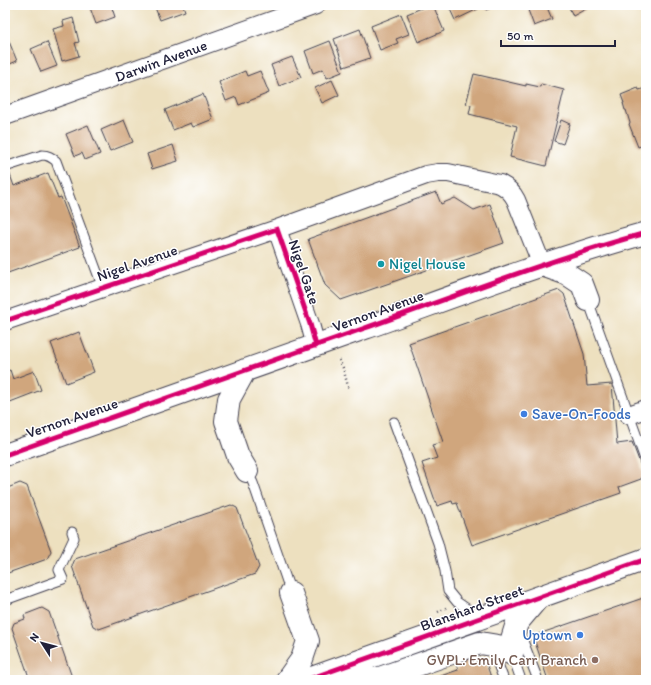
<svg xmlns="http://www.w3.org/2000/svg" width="651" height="685" viewBox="0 0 651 685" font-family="Itim,sans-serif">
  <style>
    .building { fill: #d0a67d }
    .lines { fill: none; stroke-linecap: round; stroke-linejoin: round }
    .lane-casing { stroke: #403e4f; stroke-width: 11 }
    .street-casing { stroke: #403e4f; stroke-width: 20 }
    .highway-casing { stroke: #403e4f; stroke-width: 24 }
    .path { stroke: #403e4f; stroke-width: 2.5; stroke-dasharray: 1 3; stroke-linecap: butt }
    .lane { stroke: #fff; stroke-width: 9 }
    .street { stroke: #fff; stroke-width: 18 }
    .highway { stroke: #fff; stroke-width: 22 }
    .cycleway-casing { stroke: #fff; stroke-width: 8 }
    .cycleway { stroke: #d6006c; stroke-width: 5 }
    .culture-dot { fill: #0f9aa8; stroke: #fff; stroke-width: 1.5 }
    .shop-dot { fill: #3f7fe0; stroke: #fff; stroke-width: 1.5 }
    .education-dot { fill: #8d6e63; stroke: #fff; stroke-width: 1.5 }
    .labels { text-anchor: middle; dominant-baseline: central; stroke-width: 3; stroke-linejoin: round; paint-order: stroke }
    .street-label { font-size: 15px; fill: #22223b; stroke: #fff }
    .culture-label { font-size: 15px; fill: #0d838f; stroke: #fff; text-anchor: start }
    .shop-label { font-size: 15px; fill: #366cbe; stroke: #fff; text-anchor: start }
    .education-label { font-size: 15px; fill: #785e54; stroke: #fff; text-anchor: end }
  </style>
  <rect width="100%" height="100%" fill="#fff"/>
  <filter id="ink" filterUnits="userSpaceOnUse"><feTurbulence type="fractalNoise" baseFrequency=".025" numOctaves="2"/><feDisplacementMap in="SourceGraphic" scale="8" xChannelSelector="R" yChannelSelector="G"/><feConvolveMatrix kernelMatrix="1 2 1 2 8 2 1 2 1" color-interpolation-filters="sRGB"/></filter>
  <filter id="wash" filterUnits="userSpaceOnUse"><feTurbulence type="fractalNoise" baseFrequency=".012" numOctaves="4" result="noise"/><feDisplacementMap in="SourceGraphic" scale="16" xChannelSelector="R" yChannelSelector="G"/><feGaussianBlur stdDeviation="0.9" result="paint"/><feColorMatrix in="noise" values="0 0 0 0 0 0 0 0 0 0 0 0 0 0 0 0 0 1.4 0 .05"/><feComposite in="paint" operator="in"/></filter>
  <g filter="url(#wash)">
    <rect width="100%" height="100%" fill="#ede0bf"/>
    <g id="blocks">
      <path class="building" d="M89,5H111L115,17L96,24Z
        M154,5H183L185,11L160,20Z
        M429,5H433L444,31L418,42L407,14Z
        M448,5H481L482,7L455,20Z
        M484,5H499L486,10Z
        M539,5H546L552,19L534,26L528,10Z
        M568,5H593L573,16Z
        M401,14L409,34L396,39L398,43L380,50L371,26Z
        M73,18L79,42L75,43L79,56L62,61L53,29L64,26L63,21Z
        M360,29L370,58L344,67L334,39Z
        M8,39L17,61L5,66V41Z
        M330,41L342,72L327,78L323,69L313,73L305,51Z
        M47,42L57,66L41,72L31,49Z
        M292,57L301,77L279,86L271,65Z
        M245,71L247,76L260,71L269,93L239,105L236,97L226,101L219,82Z
        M474,74L526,86V84L540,87L541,84L564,90L546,166L510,157L517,126L469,114L471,105L466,104Z
        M332,80L339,95L322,103L315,88Z
        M638,88L639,90L646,88V144L638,147L629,124L630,123L626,110H625L623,103H624L621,95Z
        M203,94L213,119L193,127L191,123L173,130L165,110Z
        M124,120L133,142L110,151L101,130Z
        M561,120L570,124L563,144L554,141Z
        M88,125L100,154L85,160L82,153L75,156L66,134Z
        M173,145L178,161L152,169L147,154Z
        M9,172L14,186L48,173L58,198L61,197L80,247L5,274V174Z
        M436,192L441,204L455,198L474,210L490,204L504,243L341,300L325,285L308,239Z
        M559,290L564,294L584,354L587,386L612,384L617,444L632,442L644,474L641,479L619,487L621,493L472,545L457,503L453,504L452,501L437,506L422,463L437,458L432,445L443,442L409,343Z
        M79,332L94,372L66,383L51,343Z
        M10,370L13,379L34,371L41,390L5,404V372Z
        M20,483L27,486L51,551L47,559L5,574V489Z
        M231,505L237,508L259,567L255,574L99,629L93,626L72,566L75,559Z
        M646,597V680H548L533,636Z
        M42,608L49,612L73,680H30L12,628L14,623L25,619L24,615Z
        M473,658L475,663L485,660L492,680H429L458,670L456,664Z"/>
    </g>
  </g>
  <g filter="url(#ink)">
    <use href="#blocks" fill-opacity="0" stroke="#403e4f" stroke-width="1"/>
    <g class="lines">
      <defs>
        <path id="lane" d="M5,167L42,155C48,155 51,157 56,161L103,288
          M588,300L646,462
          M394,422L438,543L445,571L448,591L457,602L479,617
          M247,471L253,483L291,593
          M5,600L63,579L59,570L74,538L72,532
          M515,634L523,641L538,680
          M491,646L504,680
          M512,654L521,680"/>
        <path id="street" d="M5,116L316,5
          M277,229L310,324L316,346
          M5,321L277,229L426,175L438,173H448L500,184C508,188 512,192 516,200L542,265
          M629,415L646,409"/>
        <path id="highway" d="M542,265L567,274L582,284L588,300
          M245,370L229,399L226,421L238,456L247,471
          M5,455C125,412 245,371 365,328C458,295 551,259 646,233
          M330,675L377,679L480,643L498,646L512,654V639L517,623L538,598
          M287,680L302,659L308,641L291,593
          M306,680L646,559"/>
      </defs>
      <use href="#lane" class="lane-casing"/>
      <use href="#street" class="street-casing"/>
      <use href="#highway" class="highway-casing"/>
      <path class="path" d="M339,360L343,368L349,390
        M438,612L448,607"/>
      <use href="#lane" class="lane"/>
      <use href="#street" class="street"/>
      <use href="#highway" class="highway"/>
      <defs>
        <path id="cycleway" d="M5,321L277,229L310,324L316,346
          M5,455C125,412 245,371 365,328C458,295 551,259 646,233
          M306,680L646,559"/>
      </defs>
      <use href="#cycleway" class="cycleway-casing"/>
      <use href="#cycleway" class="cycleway"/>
    </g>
  </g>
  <circle class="culture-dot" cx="381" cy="264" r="4"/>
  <g class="shop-dot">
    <circle cx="524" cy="414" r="4"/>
    <circle cx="580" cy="635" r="4"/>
  </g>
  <circle class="education-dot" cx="595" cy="660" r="4"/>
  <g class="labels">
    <g class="street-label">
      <text transform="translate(161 61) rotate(-20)">Darwin Avenue</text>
      <text transform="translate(137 263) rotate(-19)">Nigel Avenue</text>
      <text transform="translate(304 272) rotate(71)">Nigel Gate</text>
      <text transform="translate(378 311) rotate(-20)">Vernon Avenue</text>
      <text transform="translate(72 418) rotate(-19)">Vernon Avenue</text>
      <text transform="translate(472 608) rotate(-20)">Blanshard Street</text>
    </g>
    <g class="culture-label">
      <text x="389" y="264">Nigel House</text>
    </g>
    <g class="shop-label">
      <text x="532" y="414">Save-On-Foods</text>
      <text x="572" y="635" text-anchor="end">Uptown</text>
    </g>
    <g class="education-label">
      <text x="587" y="660">GVPL: Emily Carr Branch</text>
    </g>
  </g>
  <rect width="651" height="685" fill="none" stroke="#fff" stroke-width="20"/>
  <g transform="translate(42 643) rotate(306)" stroke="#ffffff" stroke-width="3" paint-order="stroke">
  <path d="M0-3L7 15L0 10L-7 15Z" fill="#22223b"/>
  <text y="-6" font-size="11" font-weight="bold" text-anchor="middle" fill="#22223b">N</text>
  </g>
  <path d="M501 40v6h114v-6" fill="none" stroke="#22223b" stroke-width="2"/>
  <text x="507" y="40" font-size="12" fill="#22223b" stroke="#ffffff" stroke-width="3" paint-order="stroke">50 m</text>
</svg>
